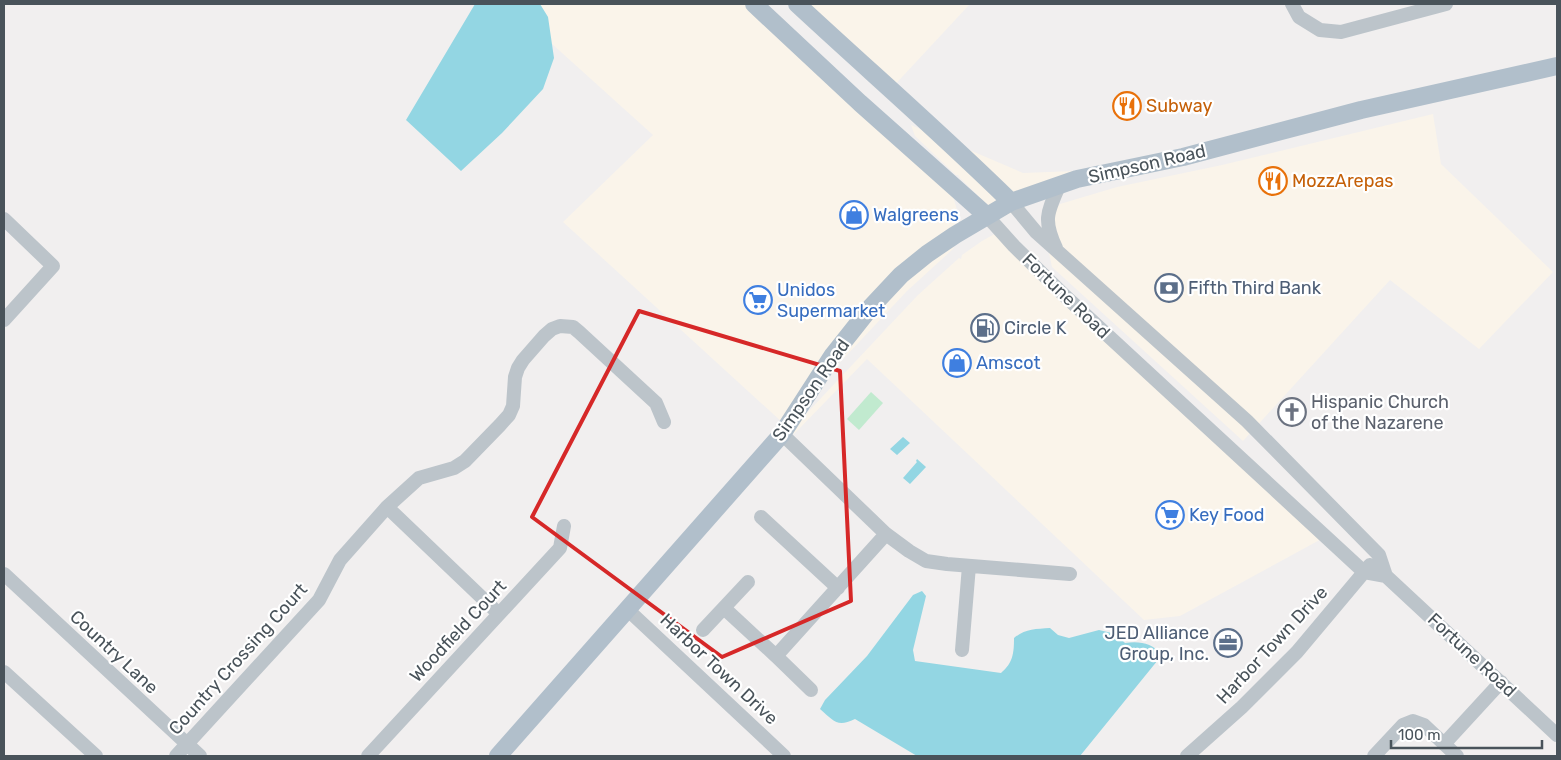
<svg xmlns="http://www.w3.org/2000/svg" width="1561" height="760" viewBox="0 0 1561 760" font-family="Rubik,sans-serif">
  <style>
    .commercial { fill: #faf4ea }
    .green { fill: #c1eacf }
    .water { fill: #93d6e3 }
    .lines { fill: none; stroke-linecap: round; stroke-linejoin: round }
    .minor { stroke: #bcc4ca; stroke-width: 14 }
    .major { stroke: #b1bfcb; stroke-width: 18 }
    .marked { fill: none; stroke: #d62828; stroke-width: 4; stroke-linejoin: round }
    .labels { text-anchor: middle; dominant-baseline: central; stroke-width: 4.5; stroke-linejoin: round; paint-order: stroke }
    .food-label { font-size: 18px; fill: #c56008; stroke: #fff; text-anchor: start }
    .street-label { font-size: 18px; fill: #49535a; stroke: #fff }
    .shop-label { font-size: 18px; fill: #366cbe; stroke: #fff; text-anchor: start }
    .service-label { font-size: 18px; fill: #4e5e75; stroke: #fff; text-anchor: start }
    .worship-label { font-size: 18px; fill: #5b616d; stroke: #fff; text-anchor: start }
  </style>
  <rect width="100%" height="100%" fill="#f1efef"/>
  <path class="commercial" d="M540,4H757L950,185L958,214L959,227L958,237L953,249L907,291L783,423L563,222L653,135L551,43L548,17Z
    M788,4H970L889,91L809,18Z
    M1433,114L1441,164L1553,272L1479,349L1390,280L1243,441L1052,267L1047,244L1052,213L1060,204L1117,187L1222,165Z
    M911,125L1023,173L1153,168L1081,186L1028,205L1001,218L960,178L958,175H956L915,136Z
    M998,232L1327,536L1180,616L1144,620L867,359L794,434L791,430L918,295L959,258L961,259L962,255L982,241Z"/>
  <path class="green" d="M871,392L883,403L859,430L847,419Z"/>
  <path class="water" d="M475,4H540L548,17L554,58L543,89L502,133L461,171L406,120Z
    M903,437L910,443L897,455L890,449Z
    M917,459L926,467L910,484L903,478L917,462L916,461Z
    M922,591L926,596L913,650L915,661L1001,673C1013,663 1014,653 1014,638C1025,629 1035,629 1050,628L1058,635L1069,638L1099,630L1116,634L1125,643C1140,641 1152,643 1162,655L1080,756H917L855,719C837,728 834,721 820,709L825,700L867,656L913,595Z"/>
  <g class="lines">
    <path class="minor" d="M1292,4L1299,17L1320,30L1341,32L1446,4
      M1011,202L1036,232L1247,421L1379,555L1386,576L1557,735
      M987,216L1014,246L1065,296L1364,572L1386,576
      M4,219L53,266L4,320
      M1056,248C1043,220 1047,213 1059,186
      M782,434L886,534L909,551L926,561L947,564L1070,574
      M387,507L499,614
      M761,517L838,588
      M4,574L200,756
      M724,608L776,656L886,534
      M628,610L784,756
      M703,630L748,582
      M962,650L969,566
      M776,656L811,690
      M4,672L96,756
      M1444,744L1501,682
      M176,756L319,600L340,560L387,507L419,478L454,468L465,461L500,425L509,415L513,406L515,377L518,368L523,360L544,336L552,329L560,326L573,327L579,332L656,403L664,422
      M368,756L560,548L564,526
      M1187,756L1242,707L1297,652L1370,565
      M1374,756L1403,725L1413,721L1424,725L1457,756"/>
    <path class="major" d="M754,4L860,103L987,216
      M797,4C868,70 942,134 1011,202
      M498,756L782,434L833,355L871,307L901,275L927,254L955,235L1011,202L1077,179L1183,157L1361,110L1557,66"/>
  </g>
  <path class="marked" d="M639,311L840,371L851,601L722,657L532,517Z"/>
  <defs>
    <symbol id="restaurant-ring" viewBox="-11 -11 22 22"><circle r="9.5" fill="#fff" stroke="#e8710a" stroke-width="1.5"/><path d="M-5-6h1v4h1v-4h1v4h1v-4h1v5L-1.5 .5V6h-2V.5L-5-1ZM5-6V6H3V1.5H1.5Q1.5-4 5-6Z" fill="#e8710a"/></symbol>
    <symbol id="shop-ring" viewBox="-11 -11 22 22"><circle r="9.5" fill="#fff" stroke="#3f7fe0" stroke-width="1.5"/><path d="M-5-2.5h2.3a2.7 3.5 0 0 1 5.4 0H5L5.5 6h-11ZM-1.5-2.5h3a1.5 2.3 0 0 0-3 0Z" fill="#3f7fe0"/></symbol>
    <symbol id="bank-ring" viewBox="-11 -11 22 22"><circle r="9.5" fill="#fff" stroke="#5c6f8a" stroke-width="1.5"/><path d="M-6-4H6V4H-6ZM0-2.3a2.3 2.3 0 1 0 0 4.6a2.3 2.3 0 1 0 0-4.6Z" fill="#5c6f8a"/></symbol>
    <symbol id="supermarket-ring" viewBox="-11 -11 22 22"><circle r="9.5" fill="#fff" stroke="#3f7fe0" stroke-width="1.5"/><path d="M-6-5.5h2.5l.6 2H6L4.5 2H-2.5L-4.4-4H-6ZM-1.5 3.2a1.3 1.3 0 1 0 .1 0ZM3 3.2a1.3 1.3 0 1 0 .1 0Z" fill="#3f7fe0"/></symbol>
    <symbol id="fuel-ring" viewBox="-11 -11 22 22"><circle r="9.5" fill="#fff" stroke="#5c6f8a" stroke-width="1.5"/><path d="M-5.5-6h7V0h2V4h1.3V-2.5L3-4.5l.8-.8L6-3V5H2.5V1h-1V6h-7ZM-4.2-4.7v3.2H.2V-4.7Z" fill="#5c6f8a"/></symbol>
    <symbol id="church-ring" viewBox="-11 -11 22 22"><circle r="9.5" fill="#fff" stroke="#6b7280" stroke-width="1.5"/><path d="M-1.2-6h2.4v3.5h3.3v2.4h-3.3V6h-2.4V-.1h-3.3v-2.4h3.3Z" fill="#6b7280"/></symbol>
    <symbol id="office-ring" viewBox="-11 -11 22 22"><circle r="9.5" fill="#fff" stroke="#5c6f8a" stroke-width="1.5"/><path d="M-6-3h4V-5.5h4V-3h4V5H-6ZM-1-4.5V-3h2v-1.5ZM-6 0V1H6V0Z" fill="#5c6f8a"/></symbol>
  </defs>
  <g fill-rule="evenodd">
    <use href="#restaurant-ring" x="1111" y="90" width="32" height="32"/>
    <use href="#restaurant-ring" x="1257" y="165" width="32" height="32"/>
    <use href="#shop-ring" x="838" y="199" width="32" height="32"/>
    <use href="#bank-ring" x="1153" y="272" width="32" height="32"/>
    <use href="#supermarket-ring" x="742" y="284" width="32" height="32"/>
    <use href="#fuel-ring" x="969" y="312" width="32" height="32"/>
    <use href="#shop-ring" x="941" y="347" width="32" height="32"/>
    <use href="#church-ring" x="1276" y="396" width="32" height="32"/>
    <use href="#supermarket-ring" x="1154" y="499" width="32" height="32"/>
    <use href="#office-ring" x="1212" y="627" width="32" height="32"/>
  </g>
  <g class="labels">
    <g class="food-label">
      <text x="1146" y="106">Subway</text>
      <text x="1292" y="181">MozzArepas</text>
    </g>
    <g class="street-label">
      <text transform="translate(1147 164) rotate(-13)">Simpson Road</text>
      <text transform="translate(1066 296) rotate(44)">Fortune Road</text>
      <text transform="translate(811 390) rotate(-55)">Simpson Road</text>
      <text transform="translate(458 631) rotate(-47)">Woodfield Court</text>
      <text transform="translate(1272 645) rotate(-47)">Harbor Town Drive</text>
      <text transform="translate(114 652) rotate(43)">Country Lane</text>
      <text transform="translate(1472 655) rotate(43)">Fortune Road</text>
      <text transform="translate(238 659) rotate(-48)">Country Crossing Court</text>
      <text transform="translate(719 669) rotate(43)">Harbor Town Drive</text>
    </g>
    <g class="shop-label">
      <text x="873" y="215">Walgreens</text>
      <text x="777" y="290">Unidos<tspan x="777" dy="21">Supermarket</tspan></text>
      <text x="976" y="363">Amscot</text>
      <text x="1189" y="515">Key Food</text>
    </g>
    <g class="service-label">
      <text x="1188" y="288">Fifth Third Bank</text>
      <text x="1004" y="328">Circle K</text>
      <text x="1209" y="633" text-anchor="end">JED Alliance<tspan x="1209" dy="21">Group, Inc.</tspan></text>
    </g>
    <g class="worship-label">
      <text x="1311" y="402">Hispanic Church<tspan x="1311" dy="21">of the Nazarene</tspan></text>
    </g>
  </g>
  <rect width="1561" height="760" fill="none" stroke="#49535a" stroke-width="10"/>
  <path d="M1391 740v8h151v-8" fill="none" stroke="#49535a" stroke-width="2.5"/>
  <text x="1398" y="740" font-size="15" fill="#49535a" stroke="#ffffff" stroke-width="4" paint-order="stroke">100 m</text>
</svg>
